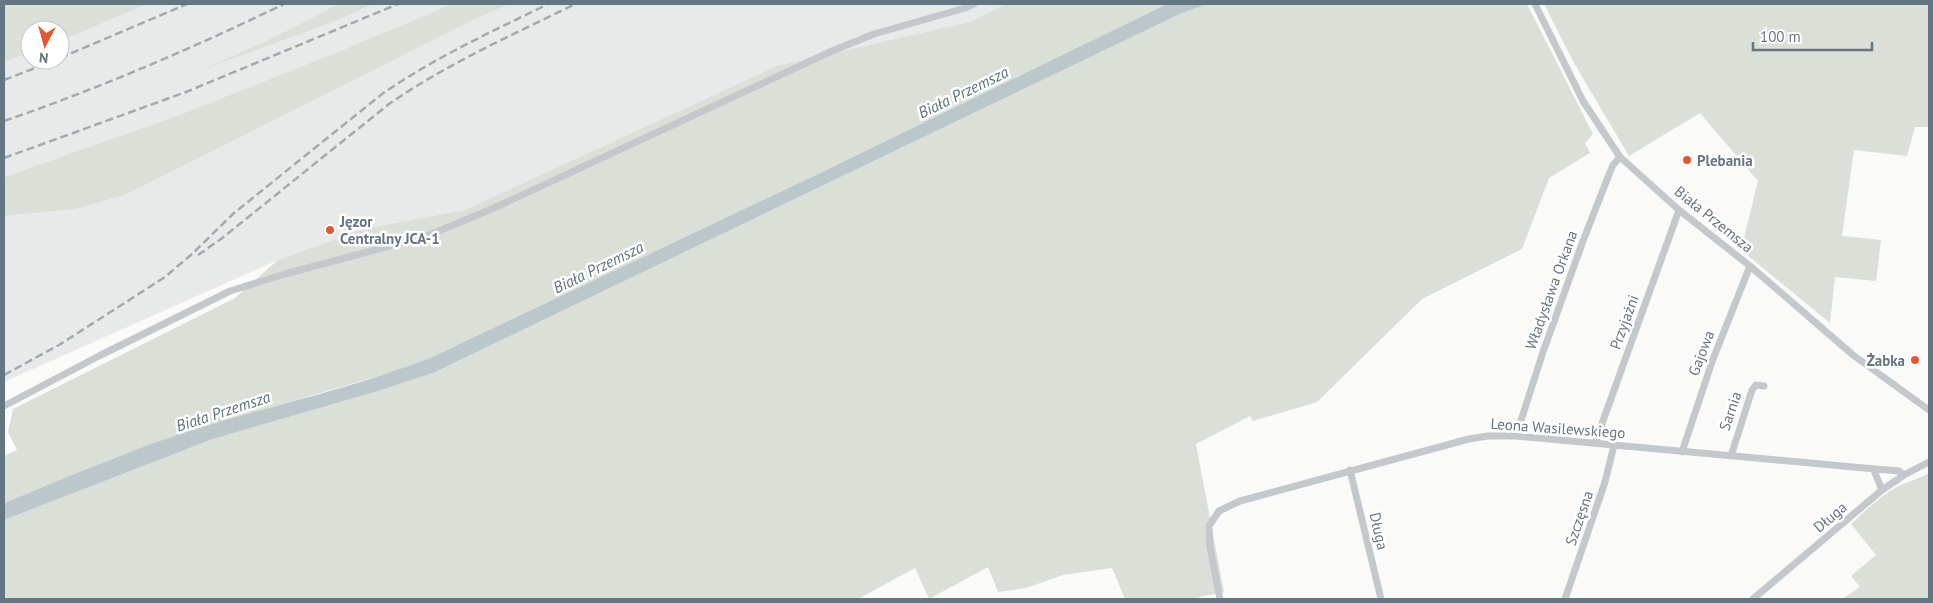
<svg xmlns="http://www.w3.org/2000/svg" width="1933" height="603" viewBox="0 0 1933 603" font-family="'PT Sans',sans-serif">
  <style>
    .built { fill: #e8e9e9 }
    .green { fill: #dadfd7 }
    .water { fill: #bbc7cb }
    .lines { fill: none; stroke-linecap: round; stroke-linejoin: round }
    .street { stroke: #c3c8cc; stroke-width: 7 }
    .rail { stroke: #a2aab0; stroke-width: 2.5; stroke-dasharray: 8 4; stroke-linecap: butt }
    .poi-dot { fill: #e4572e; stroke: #fff; stroke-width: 2 }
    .labels { text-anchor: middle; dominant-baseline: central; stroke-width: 5; stroke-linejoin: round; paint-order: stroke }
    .poi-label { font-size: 15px; font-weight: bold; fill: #657683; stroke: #fff; text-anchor: start }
    .street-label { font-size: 15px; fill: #657683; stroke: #fff }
    .water-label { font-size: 16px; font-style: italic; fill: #60757c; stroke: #fff }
  </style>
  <rect width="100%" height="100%" fill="#fafaf8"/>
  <path class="built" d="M148,4H338L279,35L213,65L328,24L374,4H452L345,49L182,114L4,177V62L30,52V60H60V41Z
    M476,4H1006L970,22L465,210L363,229L278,260L4,382V216L76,209L125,195L481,16Z"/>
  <path class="green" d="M4,4H148L60,41V30H30V52L4,62Z
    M338,4H374L328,24L204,69L279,35Z
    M452,4H509L481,16L125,195L76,209L4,216V177L182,114L345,49Z
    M1006,4H1167L818,174L430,358L396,371L200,428L4,503V456L17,450L8,432L13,409L235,298L278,260L363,229L465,210L777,66L970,22Z
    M1207,4H1527L1593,134L1585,143L1590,153L1549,178L1522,249L1422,299L1317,402L1253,421L1250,416L1196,444L1224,592L1191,599H1125L1112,568L1063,575L1026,588L998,592L988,567L929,599L915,568L858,599H4V520L213,439L375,392L433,373L1182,13Z
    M1544,4H1929V127H1915L1907,156L1854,150L1842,236L1881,240L1876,281L1835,277L1830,323L1741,250L1758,181L1700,113L1629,156L1574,63Z
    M1929,473V599H1842L1860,587L1851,576L1876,555L1851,524C1863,513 1876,500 1890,491C1902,483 1916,480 1929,473Z"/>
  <path class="water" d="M1167,4H1207L1182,13L433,373L375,392L213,439L4,520V503C69,477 134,448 202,427C278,404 356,387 430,358L818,174Z"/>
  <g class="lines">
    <path class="street" d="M1535,4L1583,101L1620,157L1679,210L1750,266L1853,355L1929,410
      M4,406L99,356L230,291L285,274L427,236L494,208L832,51L874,34L965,8L974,4
      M1516,436L1543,352L1583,241L1608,177L1613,165L1620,157
      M1595,443L1679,210
      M1682,452L1713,359L1750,266
      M1731,456L1752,390L1756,385L1764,386
      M1875,469V473L1882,490
      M1350,470L1381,599
      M1220,599L1210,547L1209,526L1219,511L1240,501L1469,439L1488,436H1516L1875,469L1899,471L1904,475
      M1565,599L1605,482L1614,445
      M1753,599L1882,490L1904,475L1929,462"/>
    <path class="rail" d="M60,58L187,4
      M4,80L56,60
      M4,121C100,88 193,48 284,4
      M4,158L186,92L398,4
      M198,255L221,239L389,104C447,64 512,35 575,4
      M4,375L59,345L165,277L192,254L234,213L382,94C434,58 491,32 548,4"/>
  </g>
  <g class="poi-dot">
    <circle cx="1687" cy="160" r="5"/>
    <circle cx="330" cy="230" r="5"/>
    <circle cx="1915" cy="360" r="5"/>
  </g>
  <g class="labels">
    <g class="poi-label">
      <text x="1697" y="160">Plebania</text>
      <text x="340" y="221">Jęzor<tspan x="340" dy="17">Centralny JCA-1</tspan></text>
      <text x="1905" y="360" text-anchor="end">Żabka</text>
    </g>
    <g class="street-label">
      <text transform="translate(1714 219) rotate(39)">Biała Przemsza</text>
      <text transform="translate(1551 290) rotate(-70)">Władysława Orkana</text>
      <text transform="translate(1624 322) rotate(-70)">Przyjaźni</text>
      <text transform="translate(1701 353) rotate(-69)">Gajowa</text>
      <text transform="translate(1730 411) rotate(-71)">Sarnia</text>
      <text transform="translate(1558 428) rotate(4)">Leona Wasilewskiego</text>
      <text transform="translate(1830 517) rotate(-40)">Długa</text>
      <text transform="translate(1579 518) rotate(-71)">Szczęsna</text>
      <text transform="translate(1379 531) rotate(77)">Długa</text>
    </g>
    <g class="water-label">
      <text transform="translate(963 92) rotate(-26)">Biała Przemsza</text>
      <text transform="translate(598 267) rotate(-26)">Biała Przemsza</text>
      <text transform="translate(223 411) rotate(-18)">Biała Przemsza</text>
    </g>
  </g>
  <rect width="1933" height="603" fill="none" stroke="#657683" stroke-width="10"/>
  <g transform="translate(45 45) rotate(186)"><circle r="24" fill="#ffffff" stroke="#c1c8cd"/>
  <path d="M0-4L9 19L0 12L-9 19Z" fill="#e4572e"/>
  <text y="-8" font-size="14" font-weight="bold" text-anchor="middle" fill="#657683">N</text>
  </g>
  <path d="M1753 42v8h119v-8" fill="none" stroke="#657683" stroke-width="2.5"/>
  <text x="1760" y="42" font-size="15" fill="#657683" stroke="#ffffff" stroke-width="4" paint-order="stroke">100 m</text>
</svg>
